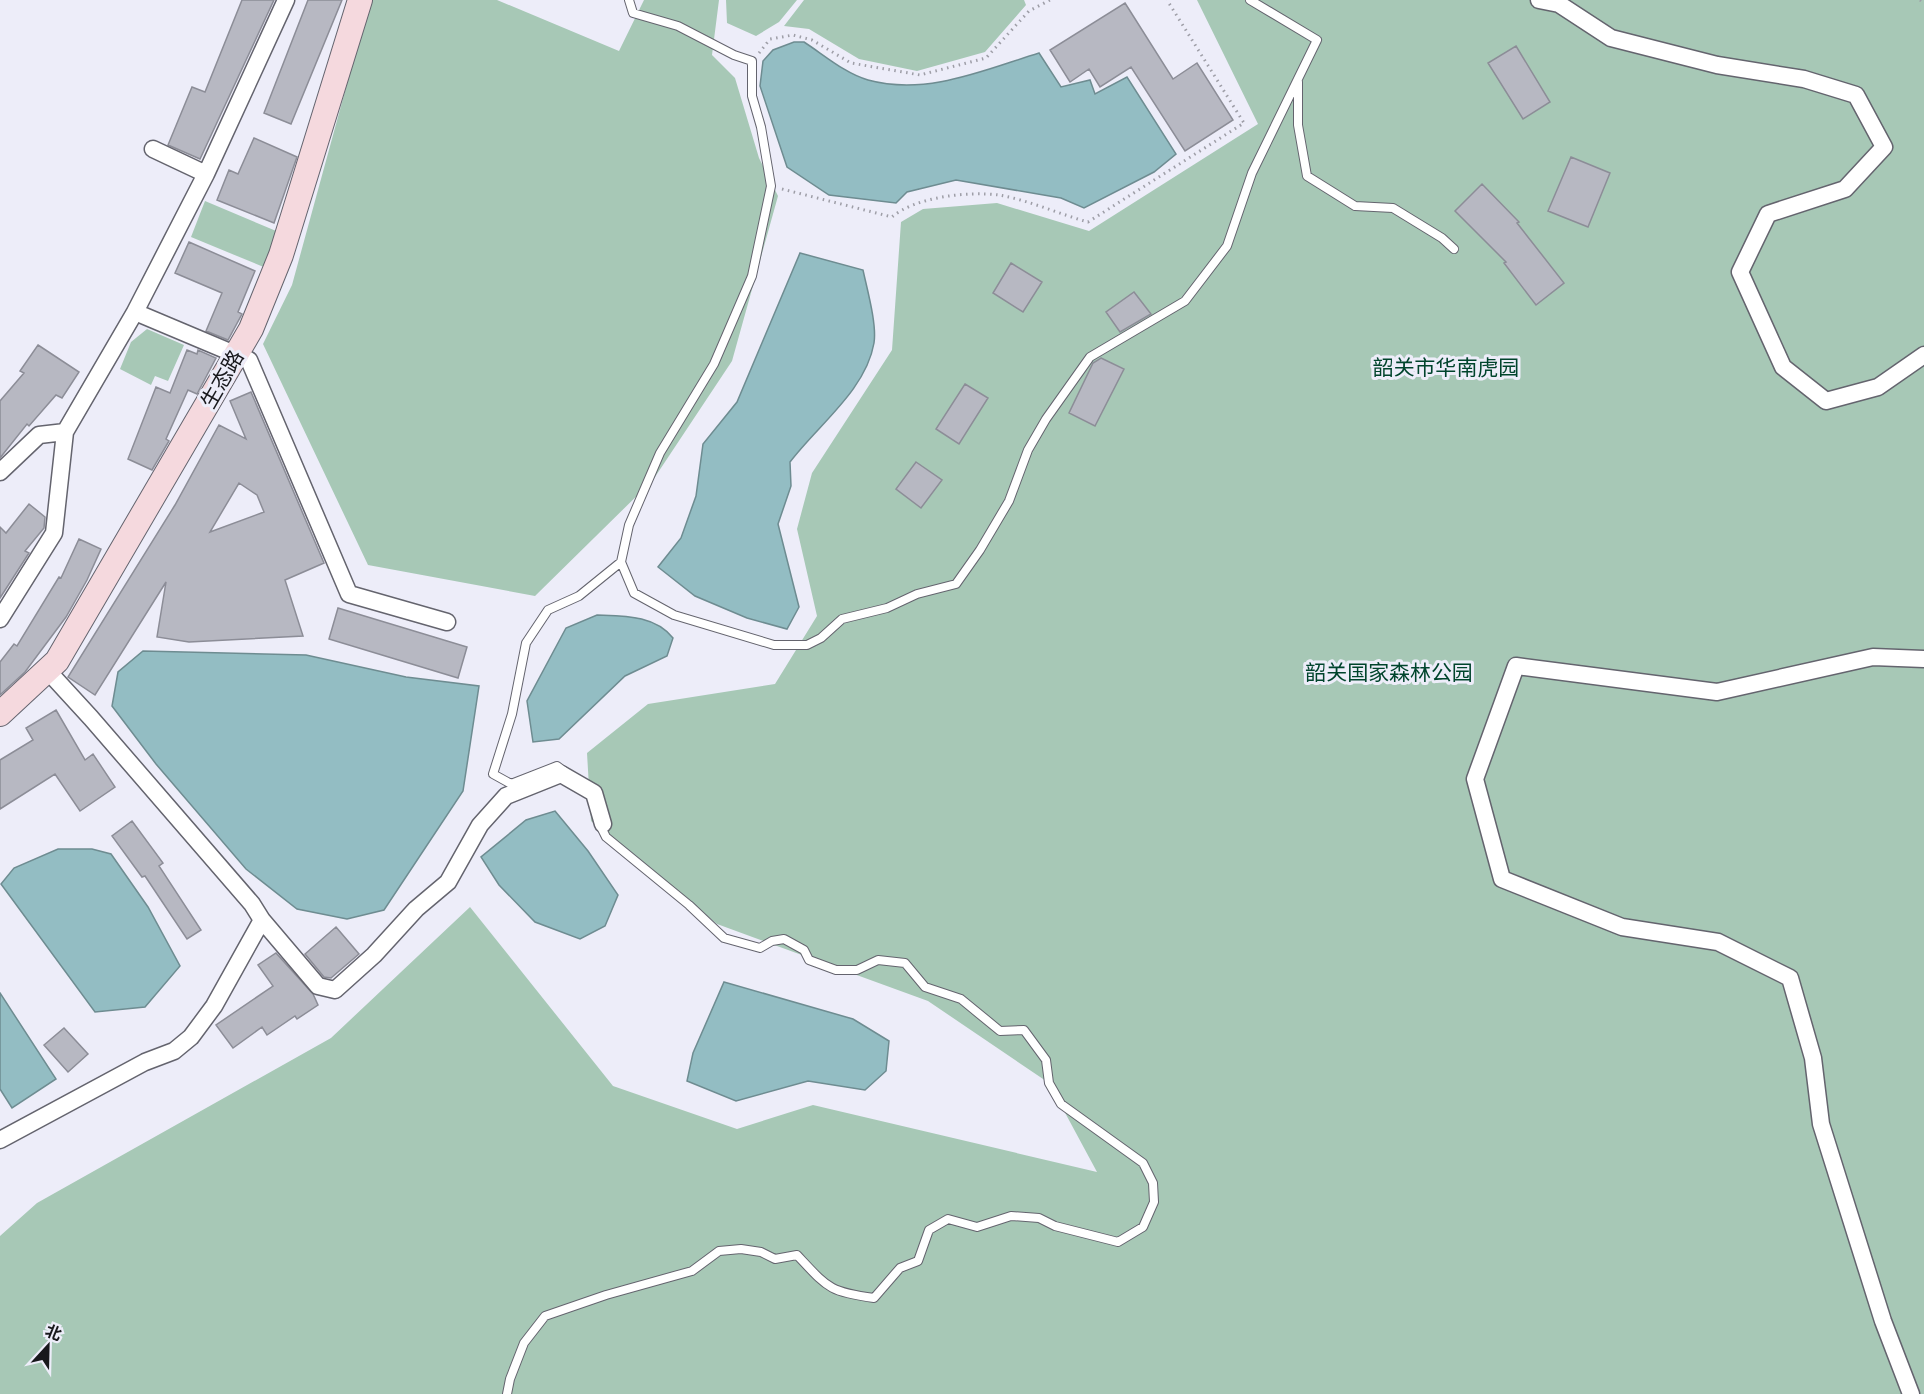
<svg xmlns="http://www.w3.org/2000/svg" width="1924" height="1394" viewBox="0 0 1924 1394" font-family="Raleway,'Noto Sans SC',sans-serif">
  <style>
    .green { fill: #a7c8b6 }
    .water { fill: #93bdc3; stroke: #6e8c91; stroke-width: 1.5 }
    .building { fill: #b7b8c2; stroke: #8c8d97; stroke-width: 1.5; fill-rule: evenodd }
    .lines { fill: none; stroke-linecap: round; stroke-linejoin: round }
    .lane-casing { stroke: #64646e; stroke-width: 10 }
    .street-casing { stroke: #64646e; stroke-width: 19 }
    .secondary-casing { stroke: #64646e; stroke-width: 26 }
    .path { stroke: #9e9ea7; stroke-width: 3; stroke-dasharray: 1.5 4.5; stroke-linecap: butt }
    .lane { stroke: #fff; stroke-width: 8 }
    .street { stroke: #fff; stroke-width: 16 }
    .secondary { stroke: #f5d9de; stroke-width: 24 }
    .labels { text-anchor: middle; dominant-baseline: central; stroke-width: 6; stroke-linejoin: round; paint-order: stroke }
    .park-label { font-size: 21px; fill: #00442c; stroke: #ededf9 }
    .street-label { font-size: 21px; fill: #18181c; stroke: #ededf9 }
  </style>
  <rect width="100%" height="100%" fill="#ededf9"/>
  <path class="green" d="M370,0H497L619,51L644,0H719L712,55L735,78L759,158L778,196L732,361L653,480L535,596L368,565L263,344L292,285Z
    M726,0H797L779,22L756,36L727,23Z
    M804,0H1024L1026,5L985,52L917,71L859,59L809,29L784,26Z
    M1197,0H1924V1394H0V1236L37,1203L331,1038L470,907L613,1086L737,1129L813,1105L1097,1172L1049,1083L928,1001L717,924L591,821L587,753L648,704L775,684L817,616L797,529L812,473L892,350L901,222L923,209L997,203L1089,231L1258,124Z
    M205,201L281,233L266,268L191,237Z
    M147,329L184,345L168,381L155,376L151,385L120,369L131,342Z"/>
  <path class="water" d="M794,42H804C824,55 846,74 868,80C927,96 984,70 1039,53L1061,87L1090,80L1095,94L1127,77L1176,154L1154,172L1084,208L1061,198L956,180L907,192L896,203L829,195L787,167L760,86L763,61L773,50Z
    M800,253L863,270C867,289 877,324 874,343C866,390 818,425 790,462L791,486L778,524L799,607L787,629L747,618L695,596L658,567L681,538L696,496L703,444L737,402Z
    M597,615C624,616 655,615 673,638L667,656L625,676L559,739L533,742L527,701L566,628Z
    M143,651L306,655L406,677L479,686L463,791L384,910L347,919L297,909L246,869L156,764L112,706L118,672Z
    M555,811L588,851L618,895L605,926L580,939L535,922L499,885L481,857L526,820Z
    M58,849H92L111,854L148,907L180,966L145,1007L95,1012L1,884L14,868Z
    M724,982L853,1019L889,1041L886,1071L865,1090L808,1081L736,1101L687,1081L693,1053Z
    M0,993L56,1079L12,1108L0,1089Z"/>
  <path class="building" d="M242,0H274L200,159L168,145L192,87L205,92Z
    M308,0H342L291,124L264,113Z
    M1125,3L1173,79L1197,63L1233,120L1185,151L1131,67L1100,87L1089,69L1070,82L1050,50Z
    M1516,46L1550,102L1523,119L1488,63Z
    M254,138L297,157L274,223L217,200L229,170L238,174Z
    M1571,157L1610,173L1588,227L1548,211Z
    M1482,184L1519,222L1517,223L1564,283L1536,305L1504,263L1506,262L1455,211Z
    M189,242L255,271L238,312L242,314L228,340L206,331L222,293L175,273Z
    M1011,263L1042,282L1023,312L993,293Z
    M1134,292L1151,314L1120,332L1106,312Z
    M38,345L79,372L62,398L56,395L29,426L27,424L0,458V401L24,373L20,371Z
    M187,350L197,354L198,350L216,358L197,394L188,390L166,439L169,441L152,470L128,459L156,387L170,393Z
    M1101,358L1124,369L1095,426L1069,413L1093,363Z
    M965,384L988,398L959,444L936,429Z
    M251,392L324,563L285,580L303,636L189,642L157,637L166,582L95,695L68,677L175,505L219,425L246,439L230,401ZM239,483L257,495L264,512L210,532Z
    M916,462L942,480L921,508L896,489Z
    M29,504L45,517L44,528L25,551L29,553L0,598V527L6,533Z
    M79,539L101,549L87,580L66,617L25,672L0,695V662L14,644L17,646L59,577L61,578Z
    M338,608L467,647L458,678L329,639Z
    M56,710L85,760L93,754L115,787L80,811L55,774L0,809V760L33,740L26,728Z
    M132,821L163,863L159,866L201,930L187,939L145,876L142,877L112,836Z
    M336,927L359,954L331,978L324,977L305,954Z
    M276,953L313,994L318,1005L297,1019L295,1016L267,1035L262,1027L233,1048L216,1025L273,986L258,965Z
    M64,1028L88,1054L68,1072L44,1045Z"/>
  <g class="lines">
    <defs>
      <path id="lane" d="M629,0L633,13L678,26L734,55L752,61V96L761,127L771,186L752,276L714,364L660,453L629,525L621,562L634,593L674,615L774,645H807L821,638L842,619L887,608L917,594L956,584L980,550L1009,501L1028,450L1046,419L1090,357L1185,301L1227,246L1252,173L1317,40L1250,0
        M1298,82V125L1307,176L1355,206L1393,208L1442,238L1454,249
        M565,772L557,766L511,784L493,774L512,714L526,643L548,610L579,596L621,562
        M507,1394L510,1379L524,1343L545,1316L606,1295L692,1271L719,1251L741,1249L761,1252L775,1259L797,1255C828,1288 829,1292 874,1298L900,1268L918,1261L929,1230L948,1219L977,1227L1011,1216L1039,1218L1055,1226L1118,1242L1143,1227L1154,1202L1153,1183L1143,1163L1061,1104L1049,1083L1046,1060L1024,1030L1000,1031L961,999L925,987L905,963L878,960L857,970H836L809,960L804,950L784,939L772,941L760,948L724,938L689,905L606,837L599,823"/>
      <path id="street" d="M1539,0L1559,4L1611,38L1717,65L1804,79L1856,95L1884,147L1845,189L1768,214L1740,272L1783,367L1826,401L1878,387L1924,355
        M206,174L286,0
        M135,312L206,174L153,149
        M0,472L39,435L65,432
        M0,619L54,533L65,432L135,312L249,360L349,594L447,622
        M262,920L318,986L335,990L374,955L416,909L448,882L480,825L506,796L561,774L594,793L603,824
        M0,1140L145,1062L174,1051L191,1037L214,1006L262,920L252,904L91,718L47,670
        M1911,1394L1883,1321L1821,1124L1813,1058L1790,978L1718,942L1622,927L1502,879L1475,779L1516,666L1717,692L1873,657L1924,659"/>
      <path id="secondary" d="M0,714L57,661L251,329L281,255L360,0"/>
    </defs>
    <use href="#lane" class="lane-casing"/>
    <use href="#street" class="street-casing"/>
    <use href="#secondary" class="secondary-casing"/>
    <path class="path" d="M1920,0L1924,3
      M759,53L770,39L793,35L812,40L851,63L920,75L986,58L1029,11L1050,0
      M782,189L892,217C915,197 968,191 999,195C1028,200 1059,214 1088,222L1244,123L1167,0"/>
    <use href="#lane" class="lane"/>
    <use href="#street" class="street"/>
    <use href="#secondary" class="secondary"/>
  </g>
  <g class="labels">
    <g class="park-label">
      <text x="1446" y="367">韶关市华南虎园</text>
      <text x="1389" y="672">韶关国家森林公园</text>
    </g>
    <g class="street-label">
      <text transform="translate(222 379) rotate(-60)">生态路</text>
    </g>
  </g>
  <g transform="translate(48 1346) rotate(22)" stroke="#ededf9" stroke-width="4.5" paint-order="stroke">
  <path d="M0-4.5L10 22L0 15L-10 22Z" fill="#18181c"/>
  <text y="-9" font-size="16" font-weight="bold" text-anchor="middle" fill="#18181c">北</text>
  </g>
</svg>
